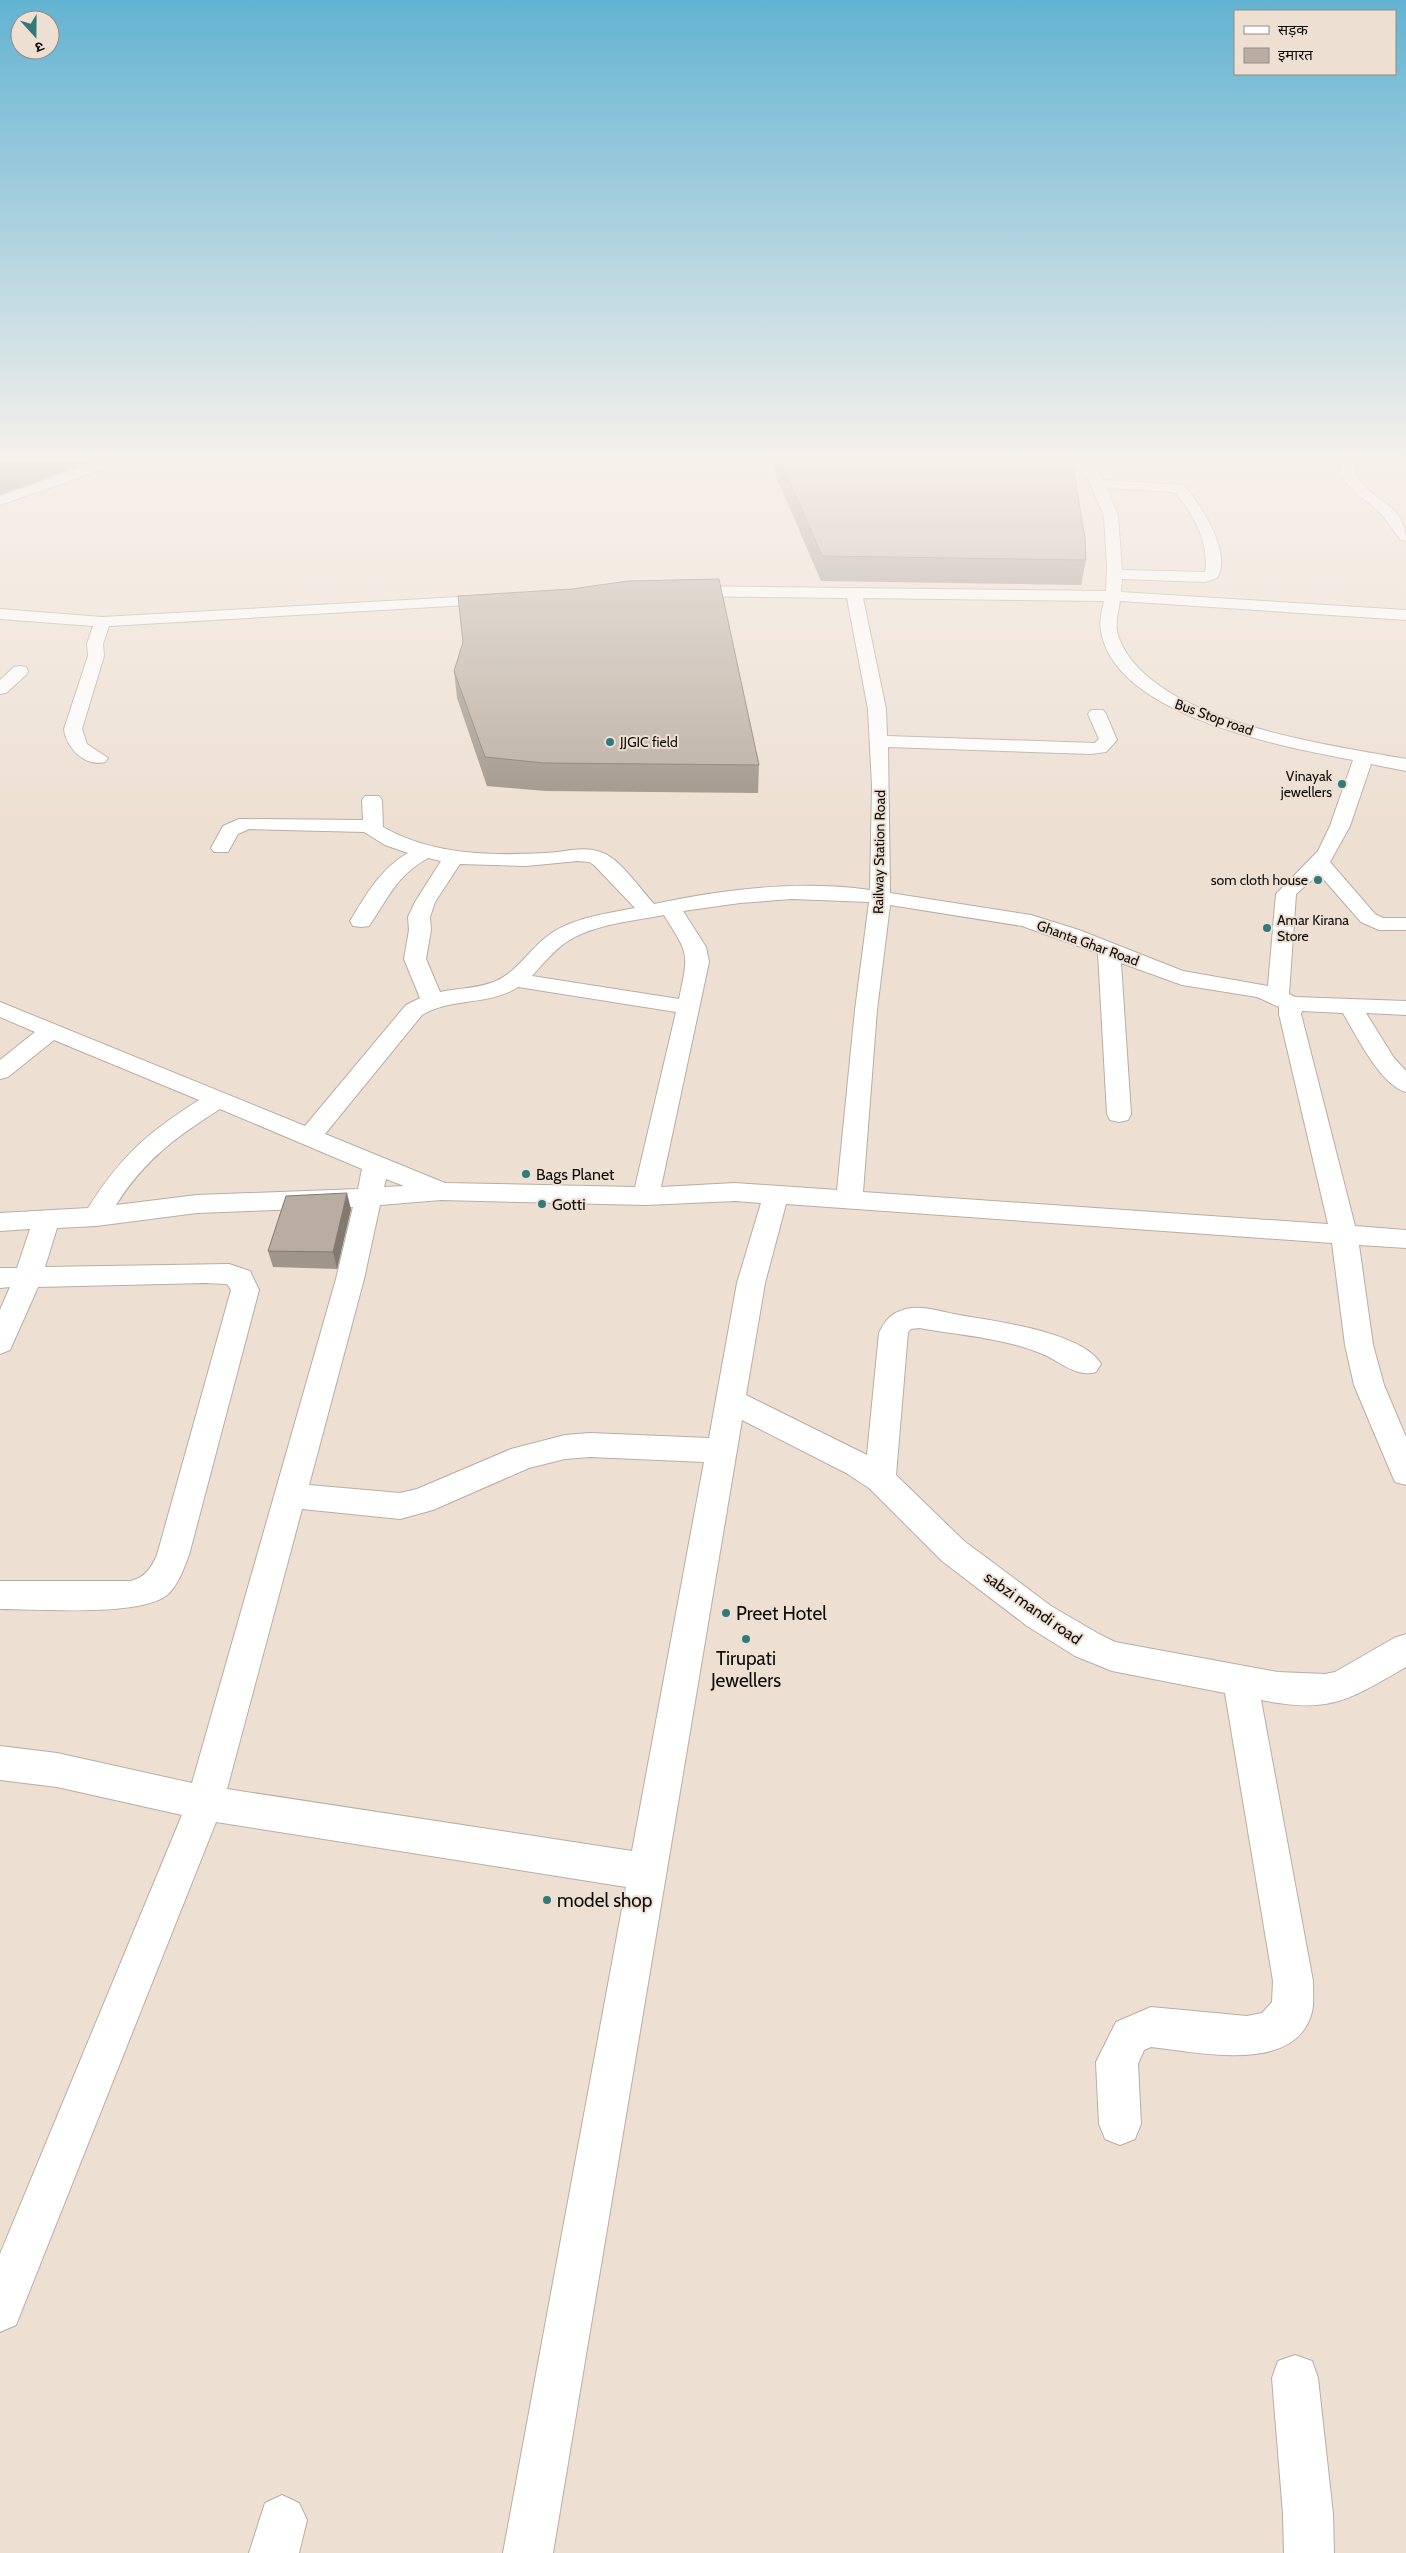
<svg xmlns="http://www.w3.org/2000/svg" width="1406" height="2553" viewBox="0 0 1406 2553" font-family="Cabin,'Noto Sans Devanagari',sans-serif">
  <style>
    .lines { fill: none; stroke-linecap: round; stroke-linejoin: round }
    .minor-casing { stroke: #b9ada1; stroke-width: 2 }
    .minor { fill: #fff; fill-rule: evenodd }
    .wall { fill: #9f958a }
    .shaded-wall { fill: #827971 }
    .building { fill: #b9ada1; stroke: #827971 }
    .poi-dot { fill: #317a79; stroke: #ede0d3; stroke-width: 2 }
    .labels { text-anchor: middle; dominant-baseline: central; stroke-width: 4; stroke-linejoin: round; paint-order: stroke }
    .far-street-label { font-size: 14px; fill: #0f0b07; stroke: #ede0d3 }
    .far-poi-label { font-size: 14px; fill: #0f0b07; stroke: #ede0d3; text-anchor: start }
    .poi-label { font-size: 16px; fill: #0f0b07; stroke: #ede0d3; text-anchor: start }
    .street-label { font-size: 16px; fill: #0f0b07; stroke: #ede0d3 }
    .near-poi-label { font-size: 19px; fill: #0f0b07; stroke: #ede0d3; text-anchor: start }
  </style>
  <rect width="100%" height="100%" fill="#ede0d3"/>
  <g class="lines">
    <defs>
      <path id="minor" d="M97,462H117L115,465L0,505V496Z
        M1081,462H1095L1103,480L1183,485C1200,502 1233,554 1217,578L1205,582L1122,579L1121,592L1406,610V620L1120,601C1118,614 1114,626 1119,638C1151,722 1329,745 1406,759V771L1371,764L1350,826L1330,862L1375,914L1383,918H1406V930H1379L1361,922L1319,874L1296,894L1289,994L1295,997L1406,1001V1015L1366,1013L1394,1058L1406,1071V1092C1381,1086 1356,1035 1343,1013L1302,1011L1301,1014L1355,1226L1406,1230V1248L1359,1245L1373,1345L1384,1385L1406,1437V1485L1395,1482L1391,1473L1354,1385L1345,1345L1332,1243L786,1204L765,1283L746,1395L867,1455L879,1333C885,1320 891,1313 906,1309C922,1305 942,1312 959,1315C994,1321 1083,1332 1101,1364L1096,1372C1075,1378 1059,1360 1040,1353C1003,1338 959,1335 919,1328L911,1329L908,1332L896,1475L964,1541L1051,1606L1099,1634L1115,1642L1278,1672L1325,1674L1335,1672L1394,1638L1406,1634V1667C1349,1700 1330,1714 1261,1700L1313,1981C1313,1991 1314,2002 1312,2012C1296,2075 1198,2052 1151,2047L1144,2050L1138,2064L1141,2124L1135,2139L1120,2145L1105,2139L1099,2124L1096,2062L1116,2022L1151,2007L1247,2016L1262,2013L1272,2002L1273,1981L1225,1693L1112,1671L1075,1656L1027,1626L942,1561L869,1488L846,1473L742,1420L553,2553H503L626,1887L216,1822L16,2325L0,2332V2254L182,1815L57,1787L0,1780V1746L57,1753L192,1783L336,1279L353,1207L197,1213L96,1226L57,1228L45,1267L229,1264L250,1271L259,1290L189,1555C184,1568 178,1586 167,1595C140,1617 37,1609 0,1609V1581H130C145,1578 151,1568 157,1555L231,1290L227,1284L205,1283L38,1287L10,1350L0,1354V1310L10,1287L0,1288V1268H17L30,1229L0,1231V1213L88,1208C121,1156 147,1133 199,1100L54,1040L8,1077L0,1079V1060L35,1032L0,1017V1002L305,1126L406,1005L420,998L404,959L409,930L408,917L415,902L441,861L428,858C396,876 389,897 369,926L361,927L353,926L350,921C366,895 380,869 408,853L385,845L364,832L249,829L238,834L228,852H214L211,848L223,826L239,819L363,820L362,800L365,796H379L382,800L383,827C432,855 491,856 546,853C565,852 585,845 603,853C621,860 641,890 654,904C724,889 799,880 870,890L872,786L868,709L847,598L683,596L675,591L683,586L1106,591L1107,566L1104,516ZM1107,488L1174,492C1193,511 1210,545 1205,572L1122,570L1118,516ZM863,598L1104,601C1102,611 1099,620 1101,631C1115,716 1284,747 1353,760L1330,826L1318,851L1276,894L1268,986L1183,971L1079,930L1031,915L890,893L888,747L1091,754L1106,752L1117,740L1106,714L1103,710H1091L1088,714L1099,739L1095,743L887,736L886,709ZM578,861L589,862L594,865L635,908C605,914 569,918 545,938C528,952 516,972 496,981C478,989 458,988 440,992L426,959L431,930L430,917L435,902L460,864L526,866ZM792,899L869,902L855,1010L837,1190L735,1183L661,1187L709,962L706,947L683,911L740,903ZM890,905L1022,926L1098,953L1107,1114L1110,1120L1119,1122L1128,1120L1131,1114L1121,963L1182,985L1257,997L1279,1007V1014L1328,1224L863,1192L877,1010ZM664,915C689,955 689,952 679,999L532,976C543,964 554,950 568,941C595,924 633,921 664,915ZM518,987L676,1012L635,1187L445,1183L325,1134L422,1015C452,997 489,1006 518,987ZM220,1109L362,1169L358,1189L197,1195L116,1205C144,1160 176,1137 220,1109ZM386,1179L404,1186L384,1187ZM441,1200L646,1205L735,1201L761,1203L737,1283L709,1438L590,1433L565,1435L511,1449L417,1489L400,1493L309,1485L364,1279L380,1205ZM590,1457L704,1462L632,1851L227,1789L302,1509L400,1519L433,1510L529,1468L565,1459Z
        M1340,462H1354C1354,499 1406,497 1406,541L1401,540C1393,530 1386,518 1376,509C1360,494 1340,488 1340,462Z
        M495,595L501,597L503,600L501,603L109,626L103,644L104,656L82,729L87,744L108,758L105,762C85,767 66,748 64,729L88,656L87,644L93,626L0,619V609L102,617Z
        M20,666L26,667L28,671L26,675L6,693L0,694V680L14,667Z
        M1295,2355L1312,2361L1318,2378L1333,2514L1334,2553H1284L1283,2514L1272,2378L1278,2361Z
        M282,2495L299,2503L307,2520L299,2553H249L265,2503Z"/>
    </defs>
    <use href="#minor" class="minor-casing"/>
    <use href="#minor" class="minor"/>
  </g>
  <path class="wall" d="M770,462H1072L1086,560L1081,585L821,581Z
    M454,671L759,765L758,793L546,791L487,786L457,698Z
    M351,1209L337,1269L273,1267L268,1251Z"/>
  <path class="shaded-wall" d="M0,462H91L0,495Z
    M347,1193L351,1209L337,1269L333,1252Z"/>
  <path class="building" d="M781,462H1072L1085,538L1086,560L822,556Z
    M719,579L759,765L544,763L485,757L454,671L463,642L458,596L572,589L628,581Z
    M347,1193L333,1252L268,1251L286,1196Z"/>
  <linearGradient id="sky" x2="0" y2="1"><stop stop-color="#63b3d2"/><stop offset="0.56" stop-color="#f7f1eb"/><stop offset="1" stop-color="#f7f1eb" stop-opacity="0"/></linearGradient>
  <rect width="1406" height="820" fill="url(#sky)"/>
  <g class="poi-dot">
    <circle cx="610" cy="742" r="5"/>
    <circle cx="1342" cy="784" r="5"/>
    <circle cx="1318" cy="880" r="5"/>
    <circle cx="1267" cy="928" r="5"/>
    <circle cx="526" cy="1174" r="5"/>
    <circle cx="542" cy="1204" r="5"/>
    <circle cx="726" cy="1613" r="5"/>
    <circle cx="746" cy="1639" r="5"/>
    <circle cx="547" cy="1900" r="5"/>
  </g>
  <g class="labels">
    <g class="far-street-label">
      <text transform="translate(1214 717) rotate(20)">Bus Stop road</text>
      <text transform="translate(879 852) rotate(-89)">Railway Station Road</text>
      <text transform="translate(1088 943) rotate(20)">Ghanta Ghar Road</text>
    </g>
    <g class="far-poi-label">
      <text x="620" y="742">JJGIC field</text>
      <text x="1332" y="776" text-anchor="end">Vinayak<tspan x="1332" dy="16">jewellers</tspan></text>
      <text x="1308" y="880" text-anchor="end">som cloth house</text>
      <text x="1277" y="920">Amar Kirana<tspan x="1277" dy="16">Store</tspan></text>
    </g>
    <g class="poi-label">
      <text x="536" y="1174">Bags Planet</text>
      <text x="552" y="1204">Gotti</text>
    </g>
    <g class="street-label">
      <text transform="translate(1033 1608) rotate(35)">sabzi mandi road</text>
    </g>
    <g class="near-poi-label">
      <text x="736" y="1613">Preet Hotel</text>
      <text x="746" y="1658" text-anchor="middle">Tirupati<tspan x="746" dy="22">Jewellers</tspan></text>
      <text x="557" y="1900">model shop</text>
    </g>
  </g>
  <rect x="1234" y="10" width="162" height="65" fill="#ede0d3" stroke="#948b81"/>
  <rect x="1244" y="26" width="25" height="8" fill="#ffffff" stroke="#948b81"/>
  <text x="1278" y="35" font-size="15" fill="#0f0b07">सड़क</text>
  <rect x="1244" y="48" width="25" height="15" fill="#b9ada1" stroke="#948b81"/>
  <text x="1278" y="60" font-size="15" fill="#0f0b07">इमारत</text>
  <g transform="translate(35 35) rotate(159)"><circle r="24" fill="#ede0d3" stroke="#948b81"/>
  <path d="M0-4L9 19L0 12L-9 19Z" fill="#317a79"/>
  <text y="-8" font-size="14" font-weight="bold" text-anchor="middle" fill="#0f0b07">उ</text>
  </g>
</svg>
